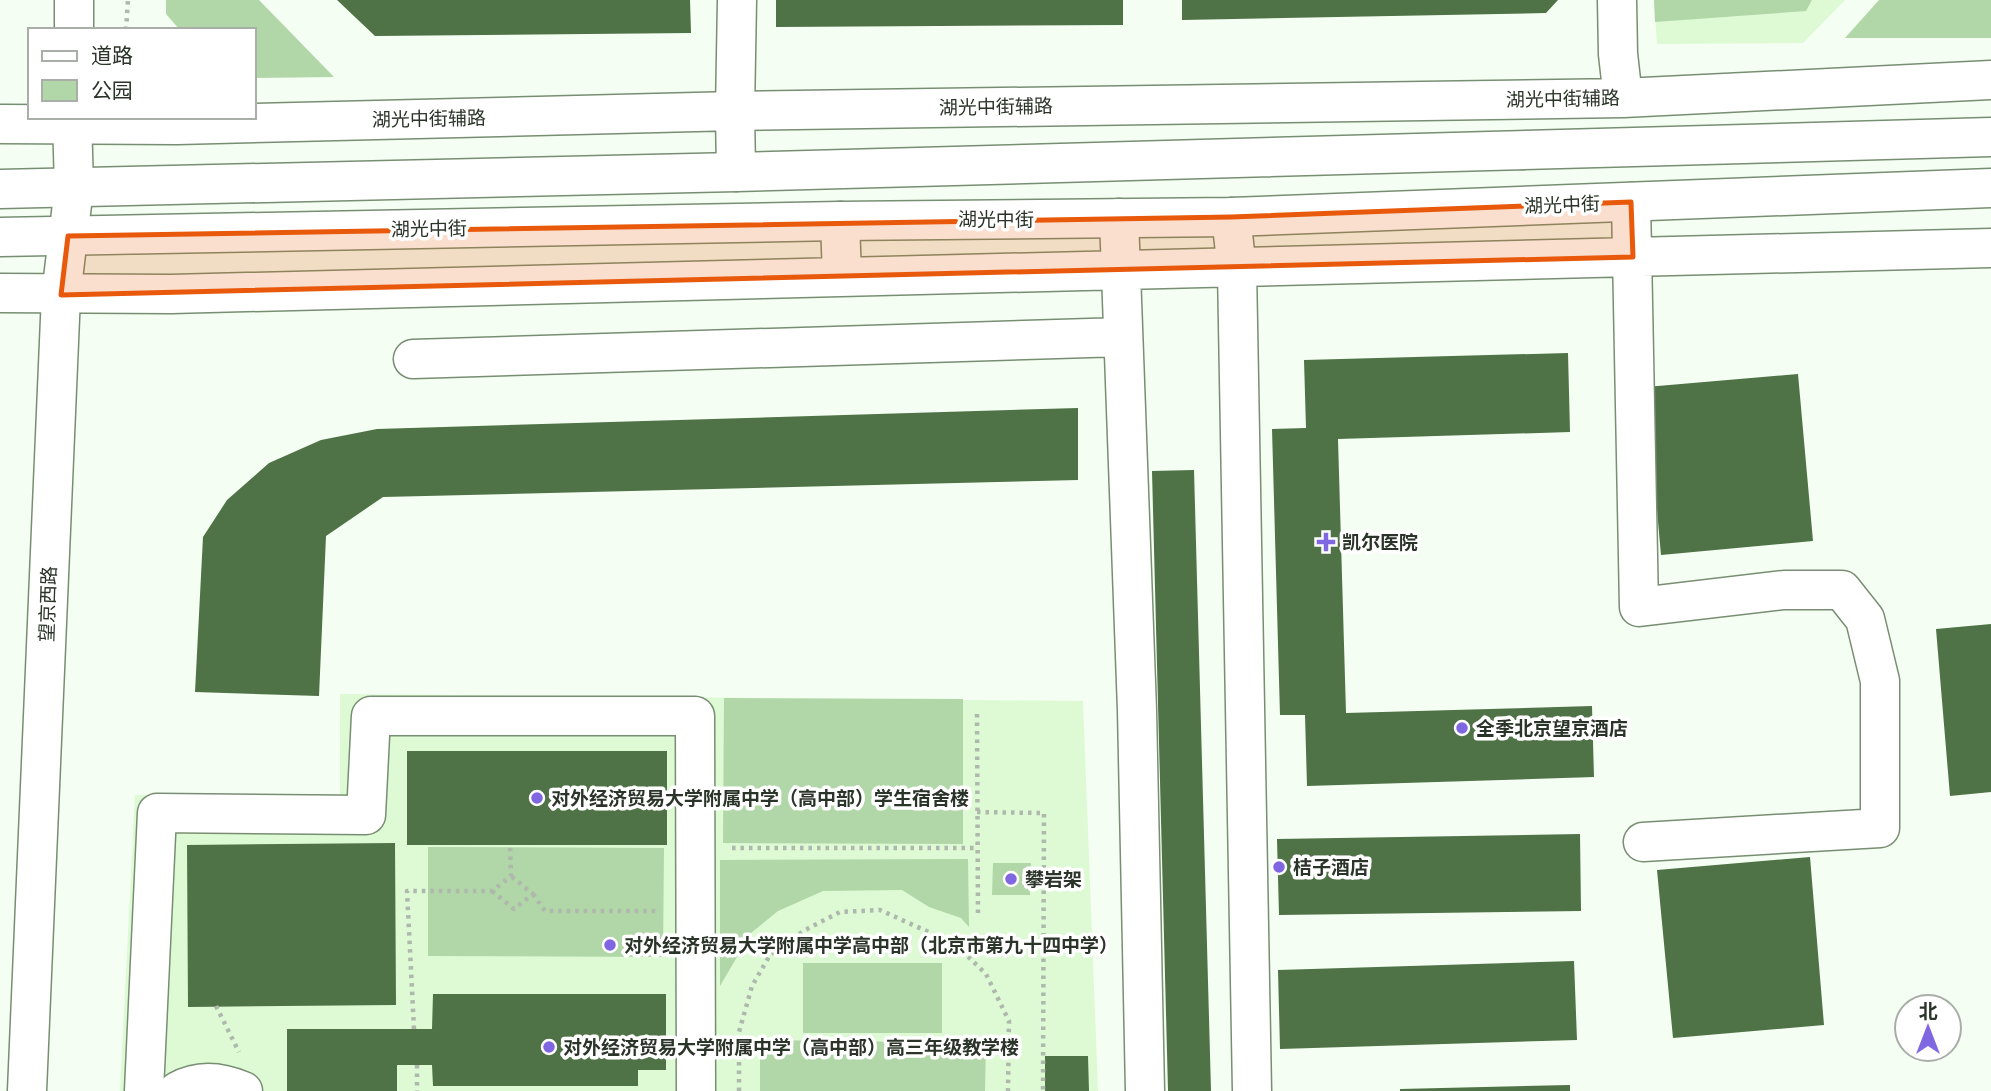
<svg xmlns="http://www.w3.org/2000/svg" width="1991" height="1091" viewBox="0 0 1991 1091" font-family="'DM Sans','Noto Sans SC',sans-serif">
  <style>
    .built { fill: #ddfad5 }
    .green { fill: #b1d6a7 }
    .building { fill: #4f7246 }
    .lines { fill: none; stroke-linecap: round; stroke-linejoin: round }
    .street-casing { stroke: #788e72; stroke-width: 41 }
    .secondary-casing { stroke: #788e72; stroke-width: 41 }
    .primary-casing { stroke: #788e72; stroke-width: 41 }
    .path { stroke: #aeb8ac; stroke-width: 4.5; stroke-dasharray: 3.5 5; stroke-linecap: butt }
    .street { stroke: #fff; stroke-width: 38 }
    .secondary { stroke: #fff; stroke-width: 38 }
    .primary { stroke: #fff; stroke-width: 38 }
    .marked { fill: #e8590c; fill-opacity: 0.2; stroke: #e8590c; stroke-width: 5; stroke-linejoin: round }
    .poi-dot { fill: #8067e2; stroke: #fff; stroke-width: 2.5 }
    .labels { text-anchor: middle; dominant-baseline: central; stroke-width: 7; stroke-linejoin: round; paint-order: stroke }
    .street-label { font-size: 19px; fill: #2a3428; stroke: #fff }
    .poi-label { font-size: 19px; font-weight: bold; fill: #2a3428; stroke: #fff; text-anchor: start }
  </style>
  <rect width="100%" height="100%" fill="#f4fef2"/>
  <path class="built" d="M1654,0H1845L1803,43L1657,44Z
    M340,694L1083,701L1098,1091H120L135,795L340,798Z"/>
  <path class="green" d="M166,0H259L334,77L254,78V30H180L166,14Z
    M1654,0H1812L1806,11L1655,22Z
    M1879,0H1991V38H1845Z
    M724,698L963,699V844L723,843Z
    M428,847L664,848L663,957L428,956Z
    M968,859L969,927L961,918L929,907L902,890L823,891L778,911L751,933L720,986V860Z
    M993,863H1031L1030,895H992Z
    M803,963H942V1033H803Z
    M760,1040L986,1043L985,1091H760Z"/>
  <path class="building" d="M337,0H690L691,33L375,36Z
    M776,0H1123V25L776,27Z
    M1182,0H1558L1546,13L1182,20Z
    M1568,353L1570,432L1338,439L1346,713L1592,706L1594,777L1307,786L1305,715H1280L1272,429L1306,428L1304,360Z
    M1798,374L1813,541L1661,555L1646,387Z
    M1078,408V480L383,497L326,536L319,696L195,692L203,537L227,500L269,463L321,440L377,429Z
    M1194,470L1211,1091H1168L1152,471Z
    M1991,624V792L1950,796L1936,629Z
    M407,751H667V845H407Z
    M1580,834L1581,911L1279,915L1277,839Z
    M395,843L396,1005L188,1007L187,845Z
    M1810,857L1824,1025L1673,1038L1657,870Z
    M1574,961L1577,1040L1280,1049L1278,970Z
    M433,994H666V1070H638V1086H433L432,1065H397V1091H287V1029H432Z
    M1045,1056H1088L1089,1091H1045Z
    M1570,1085V1091H1400V1089Z"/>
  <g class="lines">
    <defs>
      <path id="street" d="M1617,0L1618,54L1623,98
        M0,124L177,125L735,111L1623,98L1991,80
        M736,172L735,111L737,0
        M1631,202L1639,607L1784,590H1842L1865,619L1880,681V828L1643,842
        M1231,217L1237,269L1252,1091
        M1119,218L1137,710L1145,1091
        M840,221L842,277
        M0,293L171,294L1991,248
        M413,359L1122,337
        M144,1091L157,813L366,815L371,716H695L696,1091
        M178,1091C199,1079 222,1082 243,1091"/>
      <path id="secondary" d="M0,189L736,172L1991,137
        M0,237L840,221L1231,217L1991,188"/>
      <path id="primary" d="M74,30V0
        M27,1091L61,295L74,188L72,117"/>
    </defs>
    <use href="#street" class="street-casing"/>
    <use href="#secondary" class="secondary-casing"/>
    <use href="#primary" class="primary-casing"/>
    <path class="path" d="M126,30L128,0
      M977,714L978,916
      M977,812L1044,813L1043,1091
      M732,848H978
      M492,891L514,909L533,894L511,876
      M533,894L545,911H660
      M216,1006L239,1052
      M414,1029L407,891H492L511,876L510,845
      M417,1065V1091
      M739,1091V1032L752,986L770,955L805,930L840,912L880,910L955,944L986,974L1009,1021L1008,1091"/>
    <use href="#street" class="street"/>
    <use href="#secondary" class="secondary"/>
    <use href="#primary" class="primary"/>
  </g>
  <path class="marked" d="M1631,202L1633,257L61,295L68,236L1231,217Z"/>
  <g class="poi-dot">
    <path d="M1322.5 531.5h7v7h7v7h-7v7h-7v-7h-7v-7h7z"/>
    <circle cx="1462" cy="728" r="7"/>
    <circle cx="537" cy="798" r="7"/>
    <circle cx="1279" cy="867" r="7"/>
    <circle cx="1011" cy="879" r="7"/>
    <circle cx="610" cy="945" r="7"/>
    <circle cx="549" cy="1047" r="7"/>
  </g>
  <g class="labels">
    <g class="street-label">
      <text transform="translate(1563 99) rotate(-1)">湖光中街辅路</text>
      <text transform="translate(996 107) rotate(-1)">湖光中街辅路</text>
      <text transform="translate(429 119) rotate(-1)">湖光中街辅路</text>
      <text transform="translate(1562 205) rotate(-2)">湖光中街</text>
      <text x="996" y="219">湖光中街</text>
      <text transform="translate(429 229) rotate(-1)">湖光中街</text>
      <text transform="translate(48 604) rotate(-88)">望京西路</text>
    </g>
    <g class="poi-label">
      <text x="1342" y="542">凯尔医院</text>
      <text x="1476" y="728">全季北京望京酒店</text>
      <text x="551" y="798">对外经济贸易大学附属中学（高中部）学生宿舍楼</text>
      <text x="1293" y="867">桔子酒店</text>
      <text x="1025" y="879">攀岩架</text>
      <text x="624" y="945">对外经济贸易大学附属中学高中部（北京市第九十四中学）</text>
      <text x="563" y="1047">对外经济贸易大学附属中学（高中部）高三年级教学楼</text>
    </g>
  </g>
  <rect x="28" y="28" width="228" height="91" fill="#ffffff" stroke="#aaaea9" stroke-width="2"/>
  <rect x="42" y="51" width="35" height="10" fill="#ffffff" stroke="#aaaea9" stroke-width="2"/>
  <text x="91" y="63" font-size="21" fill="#2a3428">道路</text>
  <rect x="42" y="80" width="35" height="21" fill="#b1d6a7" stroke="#aaaea9" stroke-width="2"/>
  <text x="91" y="98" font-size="21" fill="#2a3428">公园</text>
  <g transform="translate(1928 1028)"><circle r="33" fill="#ffffff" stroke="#aaaea9" stroke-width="2"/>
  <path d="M0-5L12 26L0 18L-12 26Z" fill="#8067e2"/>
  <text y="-10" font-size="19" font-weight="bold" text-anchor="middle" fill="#2a3428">北</text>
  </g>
</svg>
